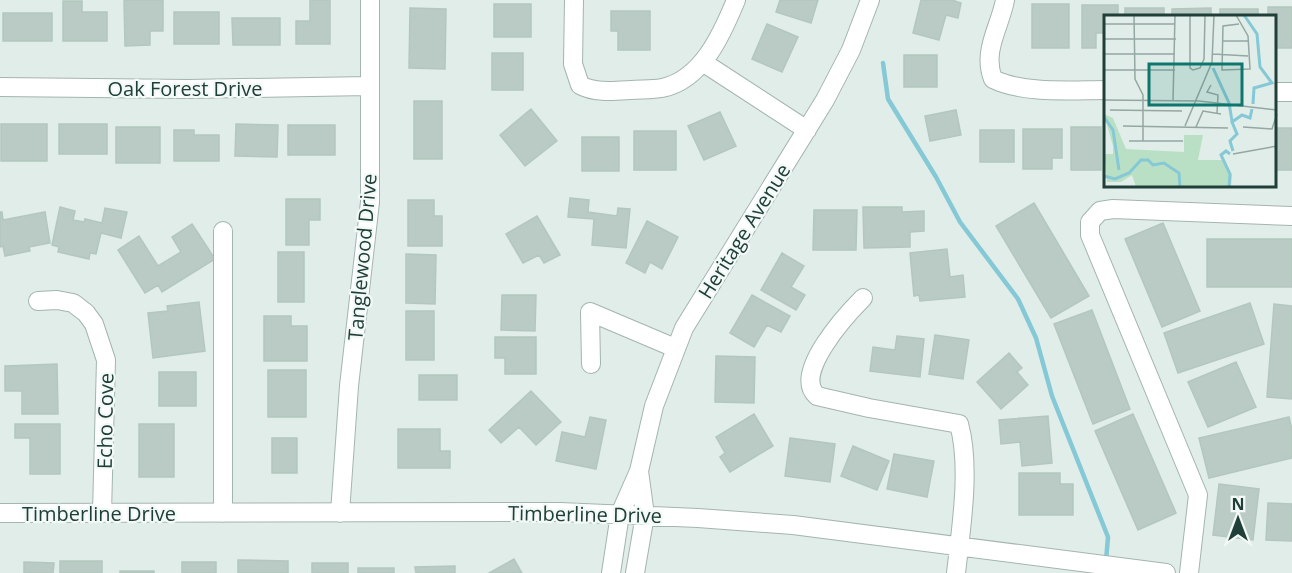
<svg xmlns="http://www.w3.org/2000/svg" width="1292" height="573" viewBox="0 0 1292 573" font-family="'Open Sans',sans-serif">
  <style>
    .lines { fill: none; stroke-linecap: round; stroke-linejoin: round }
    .stream { stroke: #85c8d6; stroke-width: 4.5 }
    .building { fill: #b9cbc4; stroke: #b3c7bf; stroke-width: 1.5 }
    .minor-casing { stroke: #a3b5b0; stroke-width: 20 }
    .minor { stroke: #fff; stroke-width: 18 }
    .labels { text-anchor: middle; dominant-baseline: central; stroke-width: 4.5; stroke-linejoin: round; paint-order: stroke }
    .street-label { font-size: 20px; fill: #203f38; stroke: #f2f9f6 }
    .inset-river { fill: none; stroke: #85c8d6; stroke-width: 3 }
    .inset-road { fill: none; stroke: #94a7a2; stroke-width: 1.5 }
    .view { fill: #0f766e; fill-opacity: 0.15; stroke: #0f766e; stroke-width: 3 }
    .inset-edge { fill: none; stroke: #203f38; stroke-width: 3 }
  </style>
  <rect width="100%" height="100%" fill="#e1ede8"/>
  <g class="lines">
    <path class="stream" d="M883,63L888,99L936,177L960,222L1018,299L1036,338L1052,396L1108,537L1106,561"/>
  </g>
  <path class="building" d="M124,0H163V31H150V45L125,46Z
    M310,0H330V44H296V21H310Z
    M780,0H818L811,23L776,12Z
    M921,0H952L961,3L958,18L946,15L939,40L913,33Z
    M63,1H82V12H107V41H63Z
    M494,4H531V37H494Z
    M1032,4H1069V48H1032Z
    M1082,5H1118V16H1106V33H1096V48H1082Z
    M1268,7H1292V48H1276V16H1268Z
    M410,8L446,9L445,69L409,68Z
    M1125,8H1164V16H1125Z
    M1211,8V16H1172V9Z
    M1220,9H1258V16H1220Z
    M611,11H650V50H618V31H611Z
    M174,12H219V44H174Z
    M3,13H52V41H3Z
    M232,18H280V45H233Z
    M767,24L798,37L782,72L752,59Z
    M492,53H523V90H492Z
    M904,55H937V87H904Z
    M414,101H442V159H414Z
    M531,109L557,141L525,166L500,135Z
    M956,110L961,135L930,141L925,116Z
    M720,112L736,146L704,160L688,126Z
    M1,124H47V161H1Z
    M59,124H107V154H59Z
    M236,124L278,125L277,157L235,156Z
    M288,125H335V155H288Z
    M116,127H160V163H116Z
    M1071,127H1101V170H1071Z
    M1276,128H1292V170H1276Z
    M1023,129H1062V158H1052V169H1023Z
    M174,130H194V135H219V161H174Z
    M980,130H1014V162H980Z
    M634,131H676V170H634Z
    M582,137H619V171H582Z
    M570,198L589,200L588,212L617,216L618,208L630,209L626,248L592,245L594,219L568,217Z
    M286,199H320V220H309V245H286Z
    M408,200H434V216H442V246H408Z
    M1034,203L1089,296L1051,318L996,226Z
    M60,207L75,211L73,220L84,222L85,219L102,223L105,208L127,212L121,238L101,233L96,254L90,253L89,259L58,252L59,247L52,245Z
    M863,207H902V212L924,211V231L910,232V247L864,248Z
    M814,210H857L856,250H813Z
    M0,212H2L3,220L45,212L50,243L29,247L30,251L5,256L3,246L0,247Z
    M537,216L560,255L544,263L539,255L523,263L506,234Z
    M647,221L678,237L662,269L650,262L645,273L626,263Z
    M1163,223L1200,311L1162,327L1125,239Z
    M192,224L215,259L162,292L158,285L145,293L118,250L139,236L158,266L181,252L172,237Z
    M1207,239H1292V287H1207Z
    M947,249L950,277L963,275L965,297L920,301L919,295L914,296L910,253Z
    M278,252H304V302H278Z
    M782,253L804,266L791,287L805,295L796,310L761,290Z
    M406,254L436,255L435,304L406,303Z
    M502,295H536L535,331L501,330Z
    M752,295L790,316L781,332L767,325L754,347L730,333Z
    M199,302L205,351L153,358L148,313L168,311L167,306Z
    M1250,303L1264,344L1178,373L1164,333Z
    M1274,304L1292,306V399L1267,397Z
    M1092,310L1130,409L1093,424L1054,324Z
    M406,311H434V360H406Z
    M264,316H291V326H307V361H264Z
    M935,335L969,340L963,379L929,374Z
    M897,336L924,339L920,377L870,371L873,347L895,350Z
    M495,337H536V374H505V358H495Z
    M1009,353L1022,368L1017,372L1028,385L1001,409L977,382Z
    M716,356L755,357L754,403L715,402Z
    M1236,362L1256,407L1208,427L1188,382Z
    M57,364L58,414H22V391H5V366Z
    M268,370H306V417H268Z
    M159,372H196V406H159Z
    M419,375H457V400H419Z
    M531,391L561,422L536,445L519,427L501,443L489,430Z
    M754,414L773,446L730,472L720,457L725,453L716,437Z
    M1133,414L1176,513L1138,530L1095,431Z
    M1048,416L1052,463L1022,466L1020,442L1001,444L999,420Z
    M590,417L606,420L596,469L556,461L562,432L585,437Z
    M1289,417L1292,430V458L1209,478L1199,438Z
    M15,424H60V474H30V438H15Z
    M139,424H174V477H139Z
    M398,429H440V451H450V468H398Z
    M272,438H297V473H272Z
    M790,438L835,444L830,482L785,476Z
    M853,446L889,461L877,490L841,476Z
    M894,454L934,461L927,497L887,489Z
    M1019,473H1060V484H1073V515H1019Z
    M1219,484L1259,489L1253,540L1213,535Z
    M1268,503L1292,504V541L1266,540Z
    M514,559L522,573H489Z
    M238,560L288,561V573H238Z
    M60,561H102V573H60Z
    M24,562L54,563L53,573H24Z
    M182,562H216V573H182Z
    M312,563H348V573H312Z
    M455,566V573H416L415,567Z
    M358,568H394V573H358Z
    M120,571H154V573H120Z"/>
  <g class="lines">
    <defs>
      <path id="minor" d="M574,0L573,64L580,85C594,93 614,91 630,90C640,89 652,90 662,88C702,80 722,34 736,0
        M1005,0C1000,27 982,51 993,79C1023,94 1072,90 1106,90
        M704,63L807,130
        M0,87L188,89L369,86
        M1276,92H1292
        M223,231V513
        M863,298C846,315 792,374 817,396L869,408L959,424C971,467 961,529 956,573
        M38,301L57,300L73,303L86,313L94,324L106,360L102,513
        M591,364L590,312L675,348
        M0,513L560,512L698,518L793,525L1166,573
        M340,513L349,386L370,202V0
        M611,573L620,514L639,471L654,406L684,328L825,100L851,50L870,0
        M635,573L645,515L639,471
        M1189,573L1198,495L1090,235V222L1100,211L1113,209L1292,216"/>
    </defs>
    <use href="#minor" class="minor-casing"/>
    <use href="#minor" class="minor"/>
  </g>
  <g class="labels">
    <g class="street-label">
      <text x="185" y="88">Oak Forest Drive</text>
      <text transform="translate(744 231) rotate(-58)">Heritage Avenue</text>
      <text transform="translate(362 257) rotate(-85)">Tanglewood Drive</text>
      <text transform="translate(105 421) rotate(-89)">Echo Cove</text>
      <text x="99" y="513">Timberline Drive</text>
      <text transform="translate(585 514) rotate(1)">Timberline Drive</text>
    </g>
  </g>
  <g transform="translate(1104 15)">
    <rect width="172" height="172" fill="#e1ede8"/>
    <path d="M0,99L9,103L22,134L80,137V120H99L94,145H120L128,160L127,172H32L28,160L17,167H3L0,139H9V131Z" fill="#b9e0c4"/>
    <path class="inset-river" d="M140,0L153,19L156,52L168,68L150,73L149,89M109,53L125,88L128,106M0,102L9,115L15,155M129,136L126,126L133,119L128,107L138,100L146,103L148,94M0,161L11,164L25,158L37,145H44L49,150L60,148L75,158L76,172M125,172L126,159L117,140L122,136L126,139"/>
    <path class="inset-road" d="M30,0L31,64L39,80V126M86,0V53L89,55L96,53L100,44L101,0M132,0L144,21L146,54L118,55L119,11L135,9M0,9H71M0,24H72M119,26H144M0,39H71M109,39L144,41M0,55H71M107,70L103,77L114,80L113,98M0,85L95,86L173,95M69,86L71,0M6,95L78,96M19,111L124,113M81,111L108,47L110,0M92,112L99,96L117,99M139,112L168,114L173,99M25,126H79M129,139L173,131"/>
    <path class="view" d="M45,49H138V90H45Z"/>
    <rect width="172" height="172" class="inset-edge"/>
  </g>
  <g transform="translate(1238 519)" stroke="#f2f9f6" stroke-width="4.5" paint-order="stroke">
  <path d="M0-4.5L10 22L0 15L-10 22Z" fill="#203f38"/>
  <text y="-9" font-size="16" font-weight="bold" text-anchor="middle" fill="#203f38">N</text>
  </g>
</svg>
